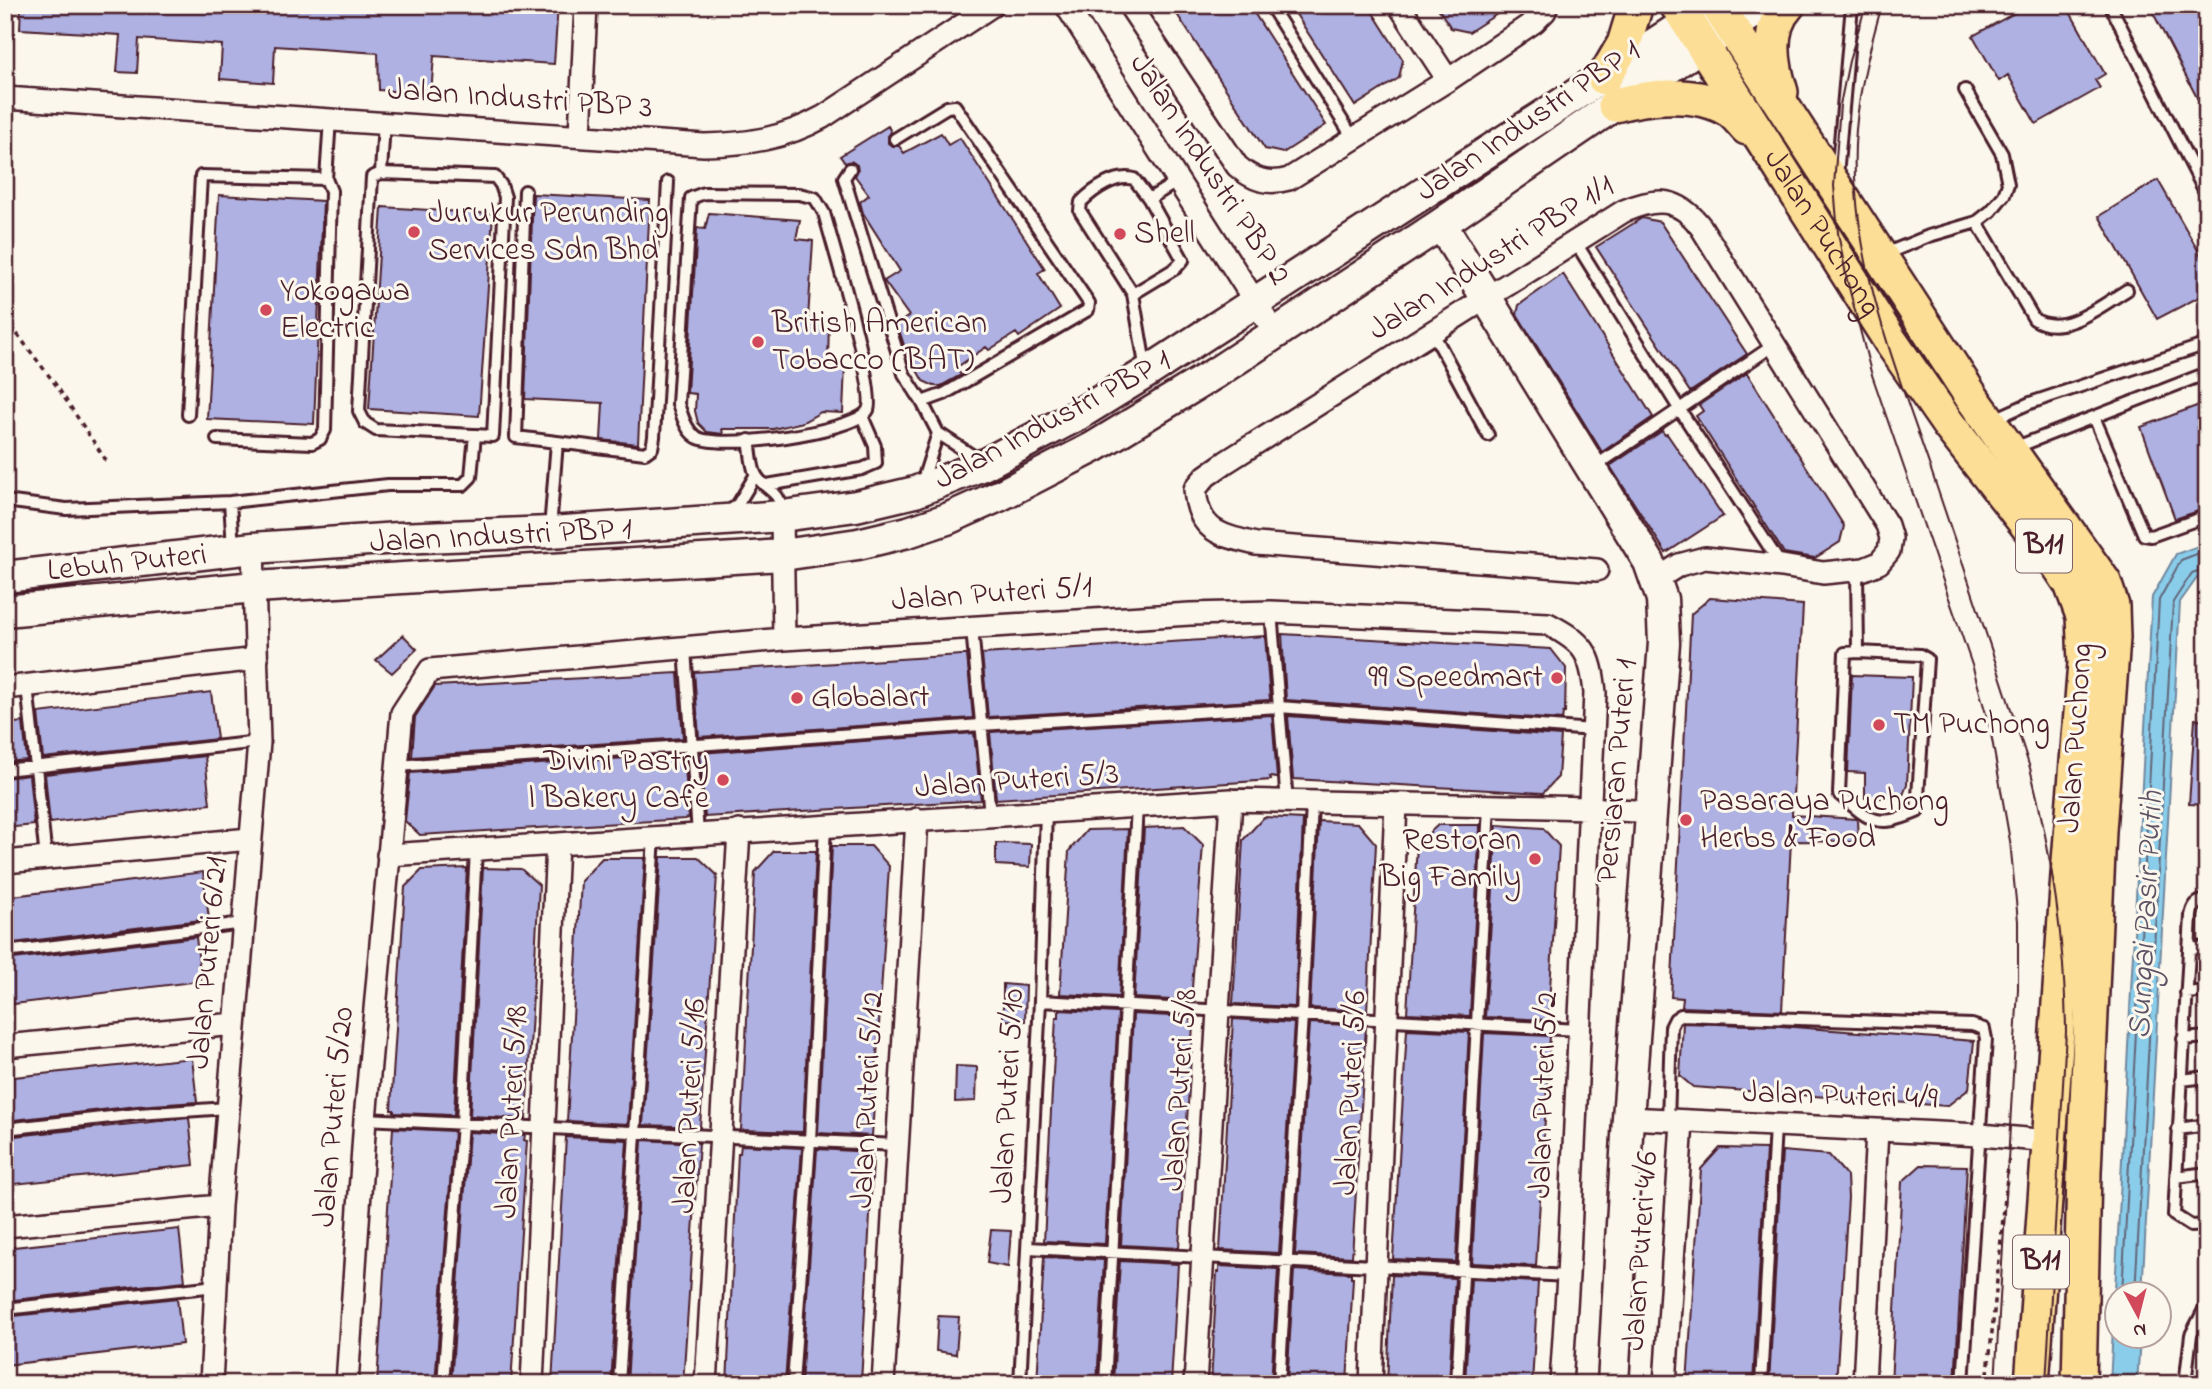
<svg xmlns="http://www.w3.org/2000/svg" width="2212" height="1389" viewBox="0 0 2212 1389" font-family="'Indie Flower',sans-serif">
  <style>
    .water { fill: #89cdeb; stroke: #70879e; stroke-width: 2 }
    .lines { fill: none; stroke-linecap: round; stroke-linejoin: round }
    .shore { stroke: #636578; stroke-width: 2 }
    .building { fill: #aeb1e2; stroke: #4a1f2b; stroke-width: 2 }
    .lane-casing { stroke: #4a1f2b; stroke-width: 16 }
    .street-casing { stroke: #4a1f2b; stroke-width: 26 }
    .secondary-casing { stroke: #4a1f2b; stroke-width: 35 }
    .primary-casing { stroke: #4a1f2b; stroke-width: 38 }
    .path { stroke: #4a1f2b; stroke-width: 3.5; stroke-dasharray: 5 5; stroke-linecap: butt }
    .lane { stroke: #fbf7ec; stroke-width: 10 }
    .street { stroke: #fbf7ec; stroke-width: 21 }
    .secondary { stroke: #fbf7ec; stroke-width: 30 }
    .primary { stroke: #fcde96; stroke-width: 33 }
    .tram { stroke: #4a1f2b; stroke-width: 2 }
    .poi-dot { fill: #d1495b; stroke: #fbf7ec; stroke-width: 2.5 }
    .labels { text-anchor: middle; dominant-baseline: central; stroke-width: 6; stroke-linejoin: round; paint-order: stroke }
    .shield { fill: #fbf7ec; stroke: #7f6065; stroke-width: 2 }
    .shield-label { font-size: 30px; font-weight: bold; fill: #4a1f2b }
    .street-label { font-size: 32px; fill: #4a1f2b; stroke: #fbf7ec }
    .poi-label { font-size: 32px; fill: #4a1f2b; stroke: #fbf7ec; text-anchor: start }
    .water-label { font-size: 33px; font-style: italic; fill: #5d5365; stroke: #fbf7ec }
  </style>
  <rect width="100%" height="100%" fill="#fbf7ec"/>
  <filter id="ink" filterUnits="userSpaceOnUse"><feTurbulence type="fractalNoise" baseFrequency=".0143" numOctaves="2"/><feDisplacementMap in="SourceGraphic" scale="14" xChannelSelector="R" yChannelSelector="G"/><feConvolveMatrix kernelMatrix="1 2 1 2 8 2 1 2 1" color-interpolation-filters="sRGB"/></filter>
  <g filter="url(#ink)">
    <path class="water" d="M2207,543V574L2197,578L2180,602L2142,1294H2118V1336L2140,1337L2137,1384H2110L2152,597L2176,554Z"/>
    <g class="lines">
      <path class="shore" d="M2122,1294L2159,600L2181,560L2207,550
        M2135,1294L2173,602L2192,573L2207,568"/>
    </g>
    <path class="building" d="M21,5H558L554,64L434,56L431,94L379,90L378,53L275,46L273,83L220,79L222,45L139,39L137,73L117,72L120,35L20,29Z
      M1171,5H1249L1326,125L1283,153L1265,149Z
      M1290,5H1368L1403,60L1399,78L1355,106Z
      M1436,5H1511L1469,32L1451,28Z
      M2029,5H2066L2105,74L2095,80L2100,88L2036,124L2008,75L1999,81L1973,36Z
      M2149,5H2207V117Z
      M888,126L891,132L888,136V143L892,146H899L904,153L941,133L948,145L960,138L1045,269L1038,273L1060,309L1019,337L1016,333L989,350L986,347L956,368L961,375L941,386H934L923,381L906,351L897,324L909,316L884,281L900,271L863,213L860,202L869,195L855,176L858,170L857,165L851,161L845,163L840,156Z
      M2158,180L2207,266V293L2157,319L2099,216Z
      M533,194L650,200L638,444L601,440L603,403L525,399Z
      M219,195L323,201L314,424L207,419Z
      M382,207L493,214L479,416L369,409Z
      M709,213L800,220L796,239L813,241L808,319L829,320L828,364L845,365L843,413L821,412L803,422L773,429H722L723,434L707,432L698,423L695,411L696,394L687,393L697,228L705,229Z
      M1642,218L1660,222L1747,354L1690,392L1596,247Z
      M1563,274L1653,417L1602,452L1517,314L1519,305Z
      M1747,373L1844,526L1840,542L1815,558L1784,553L1696,416L1703,411L1699,405Z
      M2207,402V508L2175,519L2141,427Z
      M1662,431L1665,435L1667,434L1723,516L1666,553L1610,466Z
      M1710,598L1803,605L1792,815L1857,819L1858,842L1791,841L1782,1011L1682,1007L1683,998L1671,997L1691,614Z
      M1282,634L1551,649L1566,668L1565,713H1563L1562,720L1286,700Z
      M403,635L417,649L392,673L376,660Z
      M1265,636L1270,700L988,717L982,654Z
      M962,655H967L973,718L699,737L694,672Z
      M678,673L683,738L412,757L415,717L435,686Z
      M1852,675L1912,677L1907,785L1903,795L1896,798H1865V773L1848,772Z
      M211,692L217,739L43,758L38,713Z
      M1272,715L1277,778L1270,777L1271,780L996,799L990,732Z
      M1288,716L1561,736L1558,777L1543,793L1293,779Z
      M2195,719L2207,720V805L2189,804Z
      M23,722L27,760L5,762V724Z
      M974,733L981,800L705,817L700,753Z
      M684,754L689,818L685,819L420,835L405,821L410,773Z
      M205,756L210,804L50,823L45,774Z
      M29,775L34,825L5,828V778Z
      M1264,817L1303,819L1295,1007L1233,1004L1243,840Z
      M1319,821L1358,823L1376,844L1367,1011L1310,1008Z
      M1438,825H1480L1470,1016L1407,1013L1417,844Z
      M1497,825L1543,828L1559,846L1548,1020L1485,1017Z
      M1184,826L1203,845L1191,1001L1134,998L1144,828Z
      M1128,829L1119,997L1060,994L1069,851L1087,830Z
      M996,843L1031,844L1030,867L996,865Z
      M832,846H871L889,866L872,1136L818,1133Z
      M774,851H816L803,1132L741,1130L755,872Z
      M661,857H698L717,875L700,1127L643,1125Z
      M602,858H645L628,1124L567,1121L581,881Z
      M467,868L454,1115L394,1113V1110H391L392,1091L405,887L422,870Z
      M483,868L521,869L539,885L526,1119L470,1116Z
      M203,872L209,919L5,944V897Z
      M196,937L201,981L5,1005V960Z
      M1003,984L1026,986L1025,1021L1003,1020Z
      M1059,1010L1118,1013L1105,1244L1044,1241L1056,1017H1059Z
      M1133,1014L1190,1017V1025H1193L1179,1248L1121,1245Z
      M1233,1019L1294,1023L1279,1253L1220,1250Z
      M1309,1023L1366,1026L1352,1257L1295,1254Z
      M1683,1023L1781,1026L1974,1041L1969,1089L1947,1106L1693,1087L1680,1076Z
      M1407,1029L1469,1032L1456,1262L1393,1259Z
      M1484,1033L1550,1036L1536,1266L1472,1263Z
      M192,1058L197,1102L137,1106L5,1121V1078Z
      M956,1066L977,1067L976,1101L955,1102Z
      M189,1118L194,1165L5,1185V1137Z
      M393,1128L454,1131L435,1384H377Z
      M469,1132L525,1135L524,1140L527,1141L511,1384H451Z
      M566,1137L627,1140L611,1384H552Z
      M642,1140L699,1143L683,1384H627Z
      M741,1145L802,1148L785,1384H727L738,1153H740Z
      M1720,1148L1766,1149L1753,1384H1687L1701,1169Z
      M817,1149L872,1152L871,1158L873,1159L861,1384H801Z
      M1782,1151L1829,1155L1847,1176L1848,1198L1836,1384H1769Z
      M1921,1165L1967,1166L1955,1384H1891L1902,1182Z
      M179,1229L185,1281L5,1301V1248Z
      M991,1230L1011,1231L1008,1267L987,1263Z
      M1044,1257L1104,1260L1097,1384H1037Z
      M1120,1261L1178,1264L1171,1384H1113Z
      M1219,1266L1278,1269L1271,1384H1211L1217,1272H1219Z
      M1294,1270L1351,1273V1278H1353L1347,1384H1287Z
      M1392,1275L1455,1278L1449,1384H1387Z
      M1471,1279L1538,1282L1532,1384H1465Z
      M177,1298L182,1344L5,1365V1317Z
      M938,1316L959,1317L956,1354L936,1351Z"/>
    <g class="lines">
      <defs>
        <path id="lane" d="M1270,5L1353,138
          M2110,5L2207,196
          M895,139L947,107L955,106L1089,303L1088,310L944,394L922,402
          M850,169L844,178L904,374L922,402L938,433L982,462
          M381,173L495,177L501,185L505,197L493,436L376,430L365,423L359,411L372,177Z
          M381,173L384,122
          M1837,176L1852,5
          M525,191L516,437L557,442
          M704,193L799,194L815,198L824,213C832,241 877,393 868,410C857,432 713,452 695,436C685,429 682,414 678,404L691,198Z
          M1149,199L1178,181
          M1977,222L2034,319C2063,338 2102,305 2127,290
          M1576,243L1680,410L1781,565
          M1885,254L1929,236L1977,222L1991,211L2004,195L2008,184L2002,154L1965,90
          M1133,294L1176,268L1183,260L1149,199L1134,179C1116,174 1094,189 1081,202L1080,211L1133,294L1146,371
          M1433,333L1488,435
          M188,415L201,176L326,179L330,119
          M2094,417L2144,535L2151,536L2207,516
          M1992,420L2030,403L2207,344
          M217,439L312,443L320,439L325,430L331,191L326,179
          M749,440C751,450 751,463 755,473C761,489 781,488 782,513
          M2014,448L2207,373
          M1594,467L1774,345
          M767,485L862,469L876,463L875,446L862,416
          M921,486L938,433
          M5,501L66,509L230,502L388,485H463L471,477L475,435
          M230,502L233,548
          M729,512L738,504L755,476
          M550,529L557,442L645,453L652,448L654,437L668,182
          M1857,570L1858,652L1920,655L1927,659L1917,812C1877,829 1870,821 1839,794L1845,653L1858,652
          M1271,612L1287,802
          M972,629L990,815
          M685,649L698,834
          M27,686L46,858
          M397,766L981,725L1279,707L1593,730
          M5,770L259,742
          M2207,900C2196,901 2193,906 2191,916L2174,1215L2191,1226L2207,1225
          M2189,949L2207,947
          M5,952L244,923
          M2186,993L2207,991
          M1040,1001L1579,1030
          M2183,1039L2207,1037
          M2181,1080L2207,1077
          M365,1119L897,1145
          M1668,1122L1671,1027L1675,1019L1681,1015L1972,1025L1984,1029L1986,1039L1963,1384
          M5,1129L138,1114L228,1108
          M2178,1129L2207,1125
          M2176,1177L2207,1173
          M1028,1248L1568,1276
          M5,1309L216,1286
          M443,1384L462,1123L476,849
          M619,1384L654,837
          M793,1384L810,1141L825,826
          M1020,1384L1040,1001L1046,811
          M1105,1384L1137,806
          M1279,1384L1302,1015L1312,803
          M1457,1384L1489,807
          M1761,1384L1775,1126
          M2185,1384L2191,1335L2207,1304"/>
        <path id="street" d="M1066,5L1275,333
          M1129,5L1237,166C1253,180 1268,185 1289,179L1448,80L1534,22L1545,11L1547,5
          M1399,5L1448,80
          M5,98L704,145C748,144 783,139 823,117L993,5
          M580,135L586,5
          M782,516L784,639
          M1597,570L1256,544C1219,535 1198,531 1195,489L1206,476L1226,462L1624,211C1657,197 1678,197 1701,227L1887,525L1891,538L1889,551L1879,563L1864,569L1823,573L1782,566L1705,558L1679,565L1657,579
          M5,688L257,659
          M388,855L1231,800L1589,808L1649,812
          M5,862L250,839
          M5,1046L235,1024
          M1628,1118L1980,1135L2050,1141
          M5,1226L220,1206
          M211,1384L220,1206L259,742L253,548
          M347,1384L365,1119L402,713L430,670L784,639L1190,614L1271,612L1548,624C1584,643 1591,652 1595,693L1568,1276L1561,1384
          M532,1384L557,844
          M706,1384L739,831
          M883,1384L917,819
          M1195,1384L1231,800
          M1371,1384L1396,804
          M1665,1384L1682,1122
          M1864,1384L1877,1130"/>
        <path id="secondary" d="M1441,224L1649,562L1662,599L1664,643L1628,1118L1613,1384
          M5,577L253,548L398,538L550,532L782,516L856,506L915,492L985,464L1076,416L1146,373L1714,5
          M5,611L255,587L783,555L858,544L908,532L947,519L1001,495L1094,447L1217,372L1441,224L1701,46L1766,5"/>
        <g id="primary">
          <path id="s1" d="M1677,5L1891,342L1948,424L2059,566L2071,584L2083,616L2085,663L2069,861L2032,1384"/>
          <path d="M1717,5L1973,399L2104,582L2112,606L2113,638L2099,831L2084,1172L2079,1384"/>
          <path d="M1604,78L1624,44L1636,5"/>
          <path d="M1781,92C1772,64 1766,28 1788,5"/>
          <path d="M1615,105C1648,96 1696,91 1727,109C1735,113 1741,122 1747,128"/>
        </g>
      </defs>
      <use href="#lane" class="lane-casing"/>
      <use href="#street" class="street-casing"/>
      <use href="#secondary" class="secondary-casing"/>
      <use href="#primary" class="primary-casing"/>
      <path class="path" d="M5,318L56,385L107,462
        M1987,1384L2009,1156"/>
      <use href="#lane" class="lane"/>
      <use href="#street" class="street"/>
      <use href="#secondary" class="secondary"/>
      <use href="#primary" class="primary"/>
      <path class="tram" d="M1866,5L1849,61L1840,105L1834,186L1838,233L1847,280L1871,372L1973,668L1990,728L2010,841L2018,921V989L1995,1384
        M1882,5C1864,67 1850,127 1856,192C1863,287 1899,378 1930,467C1964,567 1998,668 2030,768C2052,855 2065,942 2066,1032L2046,1384"/>
    </g>
  </g>
  <g class="poi-dot">
    <circle cx="414" cy="232" r="7"/>
    <circle cx="1120" cy="234" r="7"/>
    <circle cx="266" cy="310" r="7"/>
    <circle cx="758" cy="342" r="7"/>
    <circle cx="1557" cy="678" r="7"/>
    <circle cx="797" cy="698" r="7"/>
    <circle cx="1879" cy="725" r="7"/>
    <circle cx="723" cy="780" r="7"/>
    <circle cx="1686" cy="820" r="7"/>
    <circle cx="1535" cy="859" r="7"/>
  </g>
  <g class="labels">
    <g class="shield">
      <rect x="2016" y="519.5" width="56" height="53" rx="5"/>
      <rect x="2013" y="1235.5" width="56" height="53" rx="5"/>
    </g>
    <g class="shield-label">
      <text x="2044" y="546">B11</text>
      <text x="2041" y="1262">B11</text>
    </g>
    <g class="street-label">
      <text transform="translate(520 100) rotate(4)">Jalan Industri PBP 3</text>
      <text transform="translate(1529 122) rotate(-34)">Jalan Industri PBP 1</text>
      <text transform="translate(1209 170) rotate(57)">Jalan Industri PBP 2</text>
      <text stroke="none"><textPath href="#s1" startOffset="270">Jalan Puchong</textPath></text>
      <text transform="translate(1492 259) rotate(-32)">Jalan Industri PBP 1/1</text>
      <text transform="translate(1053 421) rotate(-28)">Jalan Industri PBP 1</text>
      <text transform="translate(501 537) rotate(-3)">Jalan Industri PBP 1</text>
      <text transform="translate(127 564) rotate(-6)">Lebuh Puteri</text>
      <text transform="translate(992 595) rotate(-4)">Jalan Puteri 5/1</text>
      <text transform="translate(2077 738) rotate(-86)">Jalan Puchong</text>
      <text transform="translate(1618 771) rotate(-85)">Persiaran Puteri 1</text>
      <text transform="translate(1017 782) rotate(-4)">Jalan Puteri 5/3</text>
      <text transform="translate(209 963) rotate(-85)">Jalan Puteri 6/21</text>
      <text transform="translate(1181 1090) rotate(-86)">Jalan Puteri 5/8</text>
      <text transform="translate(1352 1093) rotate(-87)">Jalan Puteri 5/6</text>
      <text transform="translate(1545 1095) rotate(-88)">Jalan Puteri 5/2</text>
      <text transform="translate(1009 1096) rotate(-87)">Jalan Puteri 5/10</text>
      <text transform="translate(1840 1097) rotate(2)">Jalan Puteri 4/9</text>
      <text transform="translate(869 1100) rotate(-87)">Jalan Puteri 5/12</text>
      <text transform="translate(691 1106) rotate(-87)">Jalan Puteri 5/16</text>
      <text transform="translate(513 1112) rotate(-87)">Jalan Puteri 5/18</text>
      <text transform="translate(335 1117) rotate(-85)">Jalan Puteri 5/20</text>
      <text transform="translate(1642 1251) rotate(-86)">Jalan Puteri 4/6</text>
    </g>
    <g class="poi-label">
      <text x="428" y="214">Jurukur Perunding<tspan x="428" dy="37">Services Sdn Bhd</tspan></text>
      <text x="1134" y="234">Shell</text>
      <text x="280" y="292">Yokogawa<tspan x="280" dy="37">Electric</tspan></text>
      <text x="772" y="324">British American<tspan x="772" dy="37">Tobacco (BAT)</tspan></text>
      <text x="1543" y="678" text-anchor="end">99 Speedmart</text>
      <text x="811" y="698">Globalart</text>
      <text x="1893" y="725">TM Puchong</text>
      <text x="709" y="762" text-anchor="end">Divini Pastry<tspan x="709" dy="37">| Bakery Cafe</tspan></text>
      <text x="1700" y="802">Pasaraya Puchong<tspan x="1700" dy="37">Herbs &amp; Food</tspan></text>
      <text x="1521" y="841" text-anchor="end">Restoran<tspan x="1521" dy="37">Big Family</tspan></text>
    </g>
    <g class="water-label">
      <text transform="translate(2147 915) rotate(-87)">Sungai Pasir Putih</text>
    </g>
  </g>
  <rect width="2212" height="1389" fill="none" stroke="#fbf7ec" stroke-width="28"/>
  <rect x="14" y="14" width="2184" height="1361" fill="none" stroke="#4a1f2b" stroke-width="2.5" filter="url(#ink)"/>
  <g transform="translate(2138 1315) rotate(173)"><circle r="33" fill="#fbf7ec" stroke="#b4a19f" stroke-width="2"/>
  <path d="M0-5L12 26L0 18L-12 26Z" fill="#d1495b"/>
  <text y="-10" font-size="19" font-weight="bold" text-anchor="middle" fill="#4a1f2b">N</text>
  </g>
</svg>
